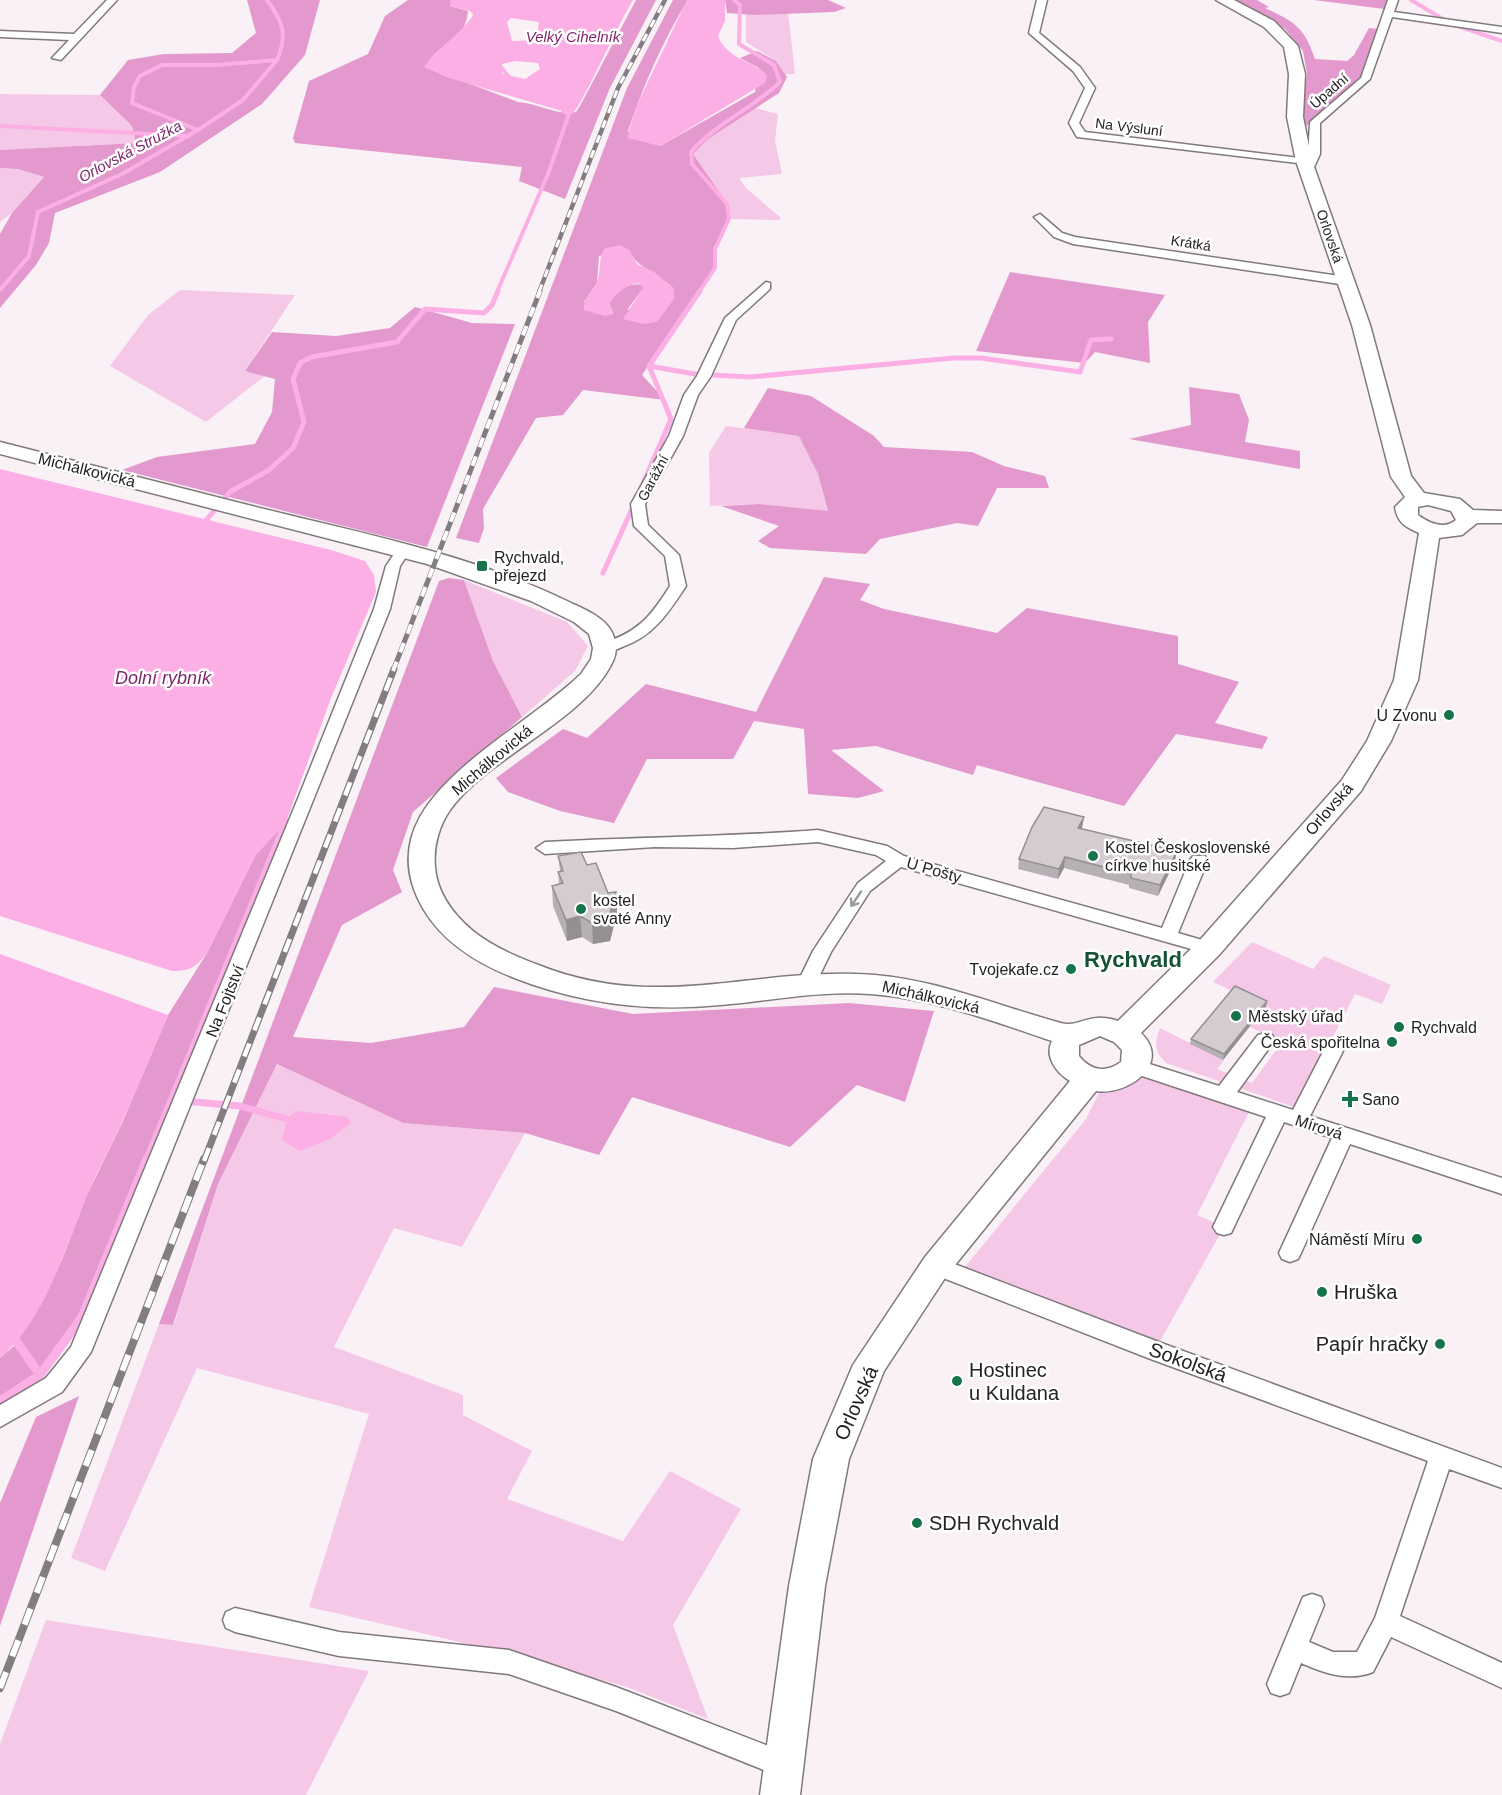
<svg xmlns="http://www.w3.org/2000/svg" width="1502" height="1795" viewBox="0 0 1502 1795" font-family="Arial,sans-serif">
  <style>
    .green { fill: #f6c8e7 }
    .forest { fill: #e399cd; fill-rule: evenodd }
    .water { fill: #fcafe5; fill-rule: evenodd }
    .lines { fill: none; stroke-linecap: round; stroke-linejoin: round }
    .stream-far3 { stroke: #fcafe5; stroke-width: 4 }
    .stream-far2 { stroke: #fcafe5; stroke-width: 5 }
    .stream-far1 { stroke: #fcafe5; stroke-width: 7 }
    .stream { stroke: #fcafe5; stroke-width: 9 }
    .street-casing { stroke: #80797d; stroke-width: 3 }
    .secondary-casing { stroke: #80797d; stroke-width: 3 }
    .street { fill: #fff; fill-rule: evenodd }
    .secondary { fill: #fff; fill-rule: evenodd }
    .rail-far3-casing { stroke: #827d80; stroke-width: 4.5 }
    .rail-far2-casing { stroke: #827d80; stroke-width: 5 }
    .rail-far1-casing { stroke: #827d80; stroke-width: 7 }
    .rail-casing { stroke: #827d80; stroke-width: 8 }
    .rail-far3 { stroke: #fff; stroke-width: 3; stroke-dasharray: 8; stroke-linecap: butt }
    .rail-far2 { stroke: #fff; stroke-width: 4; stroke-dasharray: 10; stroke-linecap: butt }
    .rail-far1 { stroke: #fff; stroke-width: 4.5; stroke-dasharray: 14; stroke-linecap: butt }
    .rail { stroke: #fff; stroke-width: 6; stroke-dasharray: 17; stroke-linecap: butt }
    .wall { fill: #b6afb4 }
    .shaded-wall { fill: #948f92 }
    .building { fill: #d4ccd1; stroke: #948f92; stroke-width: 1.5 }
    .oneway { stroke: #9d9c9c }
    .poi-dot { fill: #15744a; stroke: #fff; stroke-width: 2 }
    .labels { text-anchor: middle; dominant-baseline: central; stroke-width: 5; stroke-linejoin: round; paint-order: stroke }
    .far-street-label { font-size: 14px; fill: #252224; stroke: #fff }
    .far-water-label { font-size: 15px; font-style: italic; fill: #7d2769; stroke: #fff }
    .street-label { font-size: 16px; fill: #252224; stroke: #fff }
    .poi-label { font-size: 16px; fill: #252224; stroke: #fff; text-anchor: start }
    .water-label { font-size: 18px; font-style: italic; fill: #7d2769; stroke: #fff }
    .near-poi-label { font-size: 20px; fill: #252224; stroke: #fff; text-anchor: start }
    .near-street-label { font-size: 20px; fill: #252224; stroke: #fff }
    .district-label { font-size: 22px; font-weight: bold; fill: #135234; stroke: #fff }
  </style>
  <rect width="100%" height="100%" fill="#f9f1f6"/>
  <path class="green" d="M788,12L795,74H785L776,61L746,42V14Z
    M0,94L100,95L132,126L136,143L0,150Z
    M755,108L778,114L775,141L782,174L739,178L747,189L781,218L779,220L730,219L727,203L693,154L708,139Z
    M0,168L18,169L44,177L12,213L0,222Z
    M180,290L295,295L245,371L266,375L206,422L110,366L148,315Z
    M726,426L799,435L818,474L828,512L759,504L710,506L709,453Z
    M464,580L567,622L588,646L575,671L522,717L493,661Z
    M1252,942L1313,969L1324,956L1391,985L1382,1004L1355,994L1330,1043L1336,1045L1303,1110L1166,1063C1154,1051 1154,1043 1160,1028L1224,1060L1217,1069L1252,1083L1282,1042L1250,1027L1265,1006L1213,982Z
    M277,1064L403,1123L525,1133L462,1247L394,1228L334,1347L463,1395V1415L532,1451L507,1499L623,1541L670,1471L741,1509L673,1625L708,1719L624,1686L443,1638L309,1607L369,1414L197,1368L105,1571L71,1558L159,1324H174L218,1184Z
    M1144,1077L1249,1112L1197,1215L1224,1227L1159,1343L965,1267L1086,1119L1100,1091L1128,1087Z
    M46,1620L369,1671L306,1795H0V1744Z"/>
  <path class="forest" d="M247,0H320L305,55L262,104L160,172L55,213L49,243L36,265L0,308V234L12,213L44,177L18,169L0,168V150L136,143L132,126L100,95L128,60L164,54L232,53L256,33Z
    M408,0H450V6L468,11C465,44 439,41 425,67L518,102C537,103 557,116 576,112L580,106L636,0H656L610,88L565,199L519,181L522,167L295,143L293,138L309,81L368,54L385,16Z
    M673,0H688C663,40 643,86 628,131L660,146L755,92L759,68L740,58L757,51L776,61L787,77L779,93L708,139L693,154L727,203L730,219L716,248L714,268L642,375L665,400L583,390L563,415L536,418L483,509L484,528L479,543L456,538L627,88ZM629,250C637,269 660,274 674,289L627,310L645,286C629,280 618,291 609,303L613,313L584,302L597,283L599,256Z
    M725,0H828L846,8L834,12L753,15L727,13Z
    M1235,0H1257L1269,7L1265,8C1295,22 1304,27 1315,59L1347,61L1354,55L1369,28L1378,29C1373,44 1371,64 1360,77C1344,96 1321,109 1305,128L1303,98L1307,74L1303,51L1285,29Z
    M1314,0H1387L1384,9Z
    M1010,272L1165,295L1148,322L1150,363L1095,352L1085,363L976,351Z
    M415,307L472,323L515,324L427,547L122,470L157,457L255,444L272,412L275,379L245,371L272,332L336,336L390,328Z
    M1189,387L1239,394L1249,420L1245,442L1300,451V469L1129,439L1191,425Z
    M768,388L811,396L874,436L884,447L972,452L1004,466L1045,476L1049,488H997L978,526L957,523L880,539L866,554L770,548L758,541L779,526L721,506L759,504L828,511L818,474L799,436L744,428Z
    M824,577L870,584L860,600L884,609L997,633L1027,608L1178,636V664L1239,682L1215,723L1268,737L1262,749L1176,734L1124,806L977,765L973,775L876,746L831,750L884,791L858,798L808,794L804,729L754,721L733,759H647L614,823L560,811L508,792L496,778L563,729L587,738L646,684L756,712Z
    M449,578L464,580L493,661L522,717L413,812L393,870L402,892L342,925L293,1037L371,1043L464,1027L494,987L633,1014L849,1003L934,1011L905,1102L857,1085L790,1147L632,1097L599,1155L525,1133L403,1123L277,1064L218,1184L173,1325L159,1324L439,581Z
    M286,822L82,1317L40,1375L0,1400V1358L15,1345L62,1260L86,1197L122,1123L168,1015L207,953L256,854Z
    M79,1396L0,1626V1503L36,1417Z"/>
  <path class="water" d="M450,0H633C621,18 580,110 572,114L449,78L424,67C438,46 458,38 473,15L470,11L450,6ZM511,18L539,22L537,40L512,41L507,22ZM515,61L538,63L540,69L525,79L502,74V64Z
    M687,0H725V21L718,36C725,56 749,61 764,72L767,77L765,83L660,146L627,138L636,107Z
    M620,245L629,250L638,265L653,271L674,289V299L657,322L643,324L623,319L644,287L638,283C624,286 617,292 609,303L613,314L605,316L584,310C583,298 591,294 596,285C602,272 597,260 605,248Z
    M0,469L331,550L365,561L374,575L376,592L331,698L286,822L256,855L207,953C196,967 191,971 172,971L0,916Z
    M0,954L168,1015C152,1051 138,1088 121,1124C110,1149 96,1173 86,1198C63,1253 46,1318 0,1358Z
    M296,1111L348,1117L351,1123L330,1139L299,1151L282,1140L287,1119Z"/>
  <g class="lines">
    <path class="stream-far3" d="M1411,0L1446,21
      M1452,24L1502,41
      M496,61L512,81
      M0,126L189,136
      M198,130L243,100L277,60
      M0,290L29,256L38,212L122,174L198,130L132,103L134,87L140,76L162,65H216L277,60C288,34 283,22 267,0
      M497,292L548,174L569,114L563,111
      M699,292L715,268V249L729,219L727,204L692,164L691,152C716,123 752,109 780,82L774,65L739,44L740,5L734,0"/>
    <path class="stream-far2" d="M649,366L695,374L750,377L953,358H981L1080,372L1091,340L1111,339
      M642,486L671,419L649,366L700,291
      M202,525L230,492L269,470L293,448L304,422L293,379L300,363L311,357L397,342L425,309L484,313L492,305L498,291
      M603,573L635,502"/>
    <path class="stream-far1" d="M183,1101L240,1106L287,1119
      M146,1161L286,822L281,816"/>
    <path class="stream" d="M12,1335L40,1375
      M0,1401L40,1375L82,1317L147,1159"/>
    <defs>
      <path id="street" d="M107,0H117L61,60L52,58L69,40L0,37V31L74,34Z
        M1037,0H1047L1039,33L1080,67L1095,88L1079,123L1085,132L1308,159L1310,122L1361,78L1388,0H1398L1394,12L1502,27V33L1392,17L1370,79L1320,123V154L1311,174L1307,175L1301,172L1306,164L1077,137L1069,123L1085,88L1073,71L1029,33Z
        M1040,214L1062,233L1075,237L1346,277L1352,281L1346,285L1073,244L1054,237L1034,217Z
        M766,282L770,283V289L736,320L711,376L698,395L683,436L645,504L648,525L679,555L686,586C668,613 654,636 622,647C615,650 608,653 599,651L597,648L599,645C638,632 649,619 670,586L665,556L634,526L631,504L669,436L684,395L697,376L725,318Z
        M403,547L410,551L400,566L390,609L91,1352L62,1392L0,1427V1405L46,1378L71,1347L299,796L374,609L386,566L398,548Z
        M818,830L887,846L904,856L1162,928L1190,860L1193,856H1205L1208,860L1178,933L1216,944L1218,948L1216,952L1209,954L901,867L870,891L831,952L812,991H798L796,986L813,951L858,883L886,861L876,855L818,842L733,848L655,847L545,854L536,848L545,842C636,837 727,837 818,830Z
        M1265,1033L1272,1035L1275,1040L1237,1092L1293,1110L1326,1046H1340L1343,1051L1310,1116L1502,1178V1194L1350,1144L1301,1253L1298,1259L1290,1262L1282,1259L1279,1253L1332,1138L1284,1122L1231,1233L1224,1235L1217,1233L1213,1227L1266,1117L1130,1072L1127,1067L1130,1062L1137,1060L1219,1086L1258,1035Z
        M936,1257L1164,1344L1502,1468V1488L1449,1469L1400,1616L1502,1663V1688L1391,1637L1373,1672C1348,1682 1324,1673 1301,1663L1289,1693L1280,1696L1271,1693L1267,1684L1303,1597L1312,1594L1321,1597L1324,1605L1309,1642L1333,1652H1357L1375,1618L1428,1461L1148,1358L928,1272L925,1266L928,1260Z
        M235,1608L339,1632L509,1650L616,1687L784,1752L793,1756L797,1765L793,1774L784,1778L616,1711L509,1674L339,1656L235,1632L226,1628L223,1620L226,1612Z"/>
      <path id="secondary" d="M1216,0H1234L1274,21L1298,46L1305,74L1303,117L1312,161L1370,325L1411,476L1424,493L1460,499L1473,510L1502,511V523H1477L1462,535L1439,538L1418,680L1391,741L1361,791L1219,955L1141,1033C1173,1064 1127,1096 1096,1091L947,1275L884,1371L849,1459L825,1586L800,1795H760L789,1586L813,1459L853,1365L925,1257L1070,1081C1057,1073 1044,1057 1052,1041C993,1021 934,999 871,994C820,990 770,1001 720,1005C648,1012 580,1004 512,977C477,963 444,943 424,910C406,880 403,848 420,817C450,763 535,718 581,674L591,659L593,648L589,634L574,622L531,601L427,564L0,454V442C80,462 160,483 240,503C350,531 465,552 567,601C581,608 601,615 610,629C616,638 618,651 613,661C586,720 489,756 450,810C439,826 433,847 435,867C437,893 453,914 473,931C493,947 517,957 541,966C654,1010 742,971 854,974C927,975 991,1004 1061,1023C1080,1028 1089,1011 1118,1021L1199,941L1342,780L1367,741L1394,680L1419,533C1405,527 1397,522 1395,507L1405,497L1391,477L1352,325L1296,161L1287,117L1289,74L1284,47L1264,27ZM1428,505L1451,511L1456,520C1444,530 1429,523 1418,515V507ZM1100,1036L1114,1042L1122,1050L1121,1062C1106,1073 1091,1071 1079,1056V1045Z"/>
    </defs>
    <use href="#street" class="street-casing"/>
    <use href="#secondary" class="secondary-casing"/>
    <use href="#street" class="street"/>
    <use href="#secondary" class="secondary"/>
    <defs>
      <path id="rail-far3" d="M539,292L618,88L665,0"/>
      <path id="rail-far2" d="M393,671L540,291"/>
      <path id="rail-far1" d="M204,1161L394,669"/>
      <path id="rail" d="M0,1688L204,1159"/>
    </defs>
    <use href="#rail-far3" class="rail-far3-casing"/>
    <use href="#rail-far2" class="rail-far2-casing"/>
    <use href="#rail-far1" class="rail-far1-casing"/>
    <use href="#rail" class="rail-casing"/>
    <use href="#rail-far3" class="rail-far3"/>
    <use href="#rail-far2" class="rail-far2"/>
    <use href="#rail-far1" class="rail-far1"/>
    <use href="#rail" class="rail"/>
  </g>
  <path class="wall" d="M1084,817L1082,829L1175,861L1158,896L1129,888V885L1064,868L1058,879L1018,869L1019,859Z
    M558,856L587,865L608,893L616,892L617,913L610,941L593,944L582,937L567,941L553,906L552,886L559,884L558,872L560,871Z
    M1267,1001L1266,1006L1223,1060L1190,1044L1191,1039Z"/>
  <path class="shaded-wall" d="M1084,817L1082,827L1077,839L1078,828Z
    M1177,851L1175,861L1158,896L1160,885Z
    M1065,857L1064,868L1058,879L1059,869Z
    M616,892L617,913L610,941L593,944L592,923Z
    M580,916L582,937L567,941L566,920Z
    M1267,1001L1266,1006L1223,1060L1224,1054Z"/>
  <path class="building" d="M1044,807L1084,817L1078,828L1177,851L1160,885L1131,878V874L1065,857L1059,869L1019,859L1032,827Z
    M581,852L587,865L596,863L608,893L616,892L608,920L592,923L580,916L566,920L552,886L563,883L558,872L563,871L558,856Z
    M1235,986L1267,1001L1224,1054L1191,1039Z"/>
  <defs><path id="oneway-shaft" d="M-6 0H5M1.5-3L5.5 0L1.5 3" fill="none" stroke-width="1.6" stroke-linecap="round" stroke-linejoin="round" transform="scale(1.5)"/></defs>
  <use class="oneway" href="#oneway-shaft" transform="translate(856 899) rotate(124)"/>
  <g class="poi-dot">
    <rect x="476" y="560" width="12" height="12" rx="3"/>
    <circle cx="1449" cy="715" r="6"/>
    <circle cx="1093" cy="856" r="6"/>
    <circle cx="581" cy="909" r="6"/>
    <circle cx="1071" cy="969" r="6"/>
    <circle cx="1236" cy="1016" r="6"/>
    <circle cx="1399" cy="1027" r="6"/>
    <circle cx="1392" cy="1042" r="6"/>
    <path d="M1347 1090h6v6h6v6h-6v6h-6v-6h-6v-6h6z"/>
    <circle cx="1417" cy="1239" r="6"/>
    <circle cx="1322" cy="1292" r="6"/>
    <circle cx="1440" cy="1344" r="6"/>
    <circle cx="957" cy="1381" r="6"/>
    <circle cx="917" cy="1523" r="6"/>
  </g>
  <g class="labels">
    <g class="far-street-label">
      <text transform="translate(1329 91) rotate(-41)">Úpadní</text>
      <text transform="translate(1129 127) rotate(7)">Na Výsluní</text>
      <text transform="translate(1330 236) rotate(71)">Orlovská</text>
      <text transform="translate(1191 243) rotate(9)">Krátká</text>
      <text transform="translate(653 478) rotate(-62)">Garážní</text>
    </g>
    <g class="far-water-label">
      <text x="573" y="36">Velký Cihelník</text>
      <text transform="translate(130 151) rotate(-28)">Orlovská Stružka</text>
    </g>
    <g class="street-label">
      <text transform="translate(87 470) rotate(14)">Michálkovická</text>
      <text transform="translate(492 760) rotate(-40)">Michálkovická</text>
      <text transform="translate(1329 809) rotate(-49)">Orlovská</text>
      <text transform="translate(934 870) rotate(16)">U Pošty</text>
      <text transform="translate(931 997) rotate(13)">Michálkovická</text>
      <text transform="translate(225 1001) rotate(-68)">Na Fojtství</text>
      <text transform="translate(1319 1127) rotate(18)">Mírová</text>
    </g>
    <g class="poi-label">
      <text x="494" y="557">Rychvald,<tspan x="494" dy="18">přejezd</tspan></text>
      <text x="1437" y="715" text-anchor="end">U Zvonu</text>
      <text x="1105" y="847">Kostel Československé<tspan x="1105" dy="18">církve husitské</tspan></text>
      <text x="593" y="900">kostel<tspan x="593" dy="18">svaté Anny</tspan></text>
      <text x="1059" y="969" text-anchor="end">Tvojekafe.cz</text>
      <text x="1248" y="1016">Městský úřad</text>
      <text x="1411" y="1027">Rychvald</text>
      <text x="1380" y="1042" text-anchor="end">Česká spořitelna</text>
      <text x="1362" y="1099">Sano</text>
      <text x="1405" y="1239" text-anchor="end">Náměstí Míru</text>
    </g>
    <g class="water-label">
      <text x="163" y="678">Dolní rybník</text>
    </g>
    <g class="near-poi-label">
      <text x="1334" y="1292">Hruška</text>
      <text x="1428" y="1344" text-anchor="end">Papír hračky</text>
      <text x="969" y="1370">Hostinec<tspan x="969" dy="23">u Kuldana</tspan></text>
      <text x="929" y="1523">SDH Rychvald</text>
    </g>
    <g class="near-street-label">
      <text transform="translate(1188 1362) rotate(20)">Sokolská</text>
      <text transform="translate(856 1403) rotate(-66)">Orlovská</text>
    </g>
    <g class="district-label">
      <text x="1133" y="959">Rychvald</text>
    </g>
  </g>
</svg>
